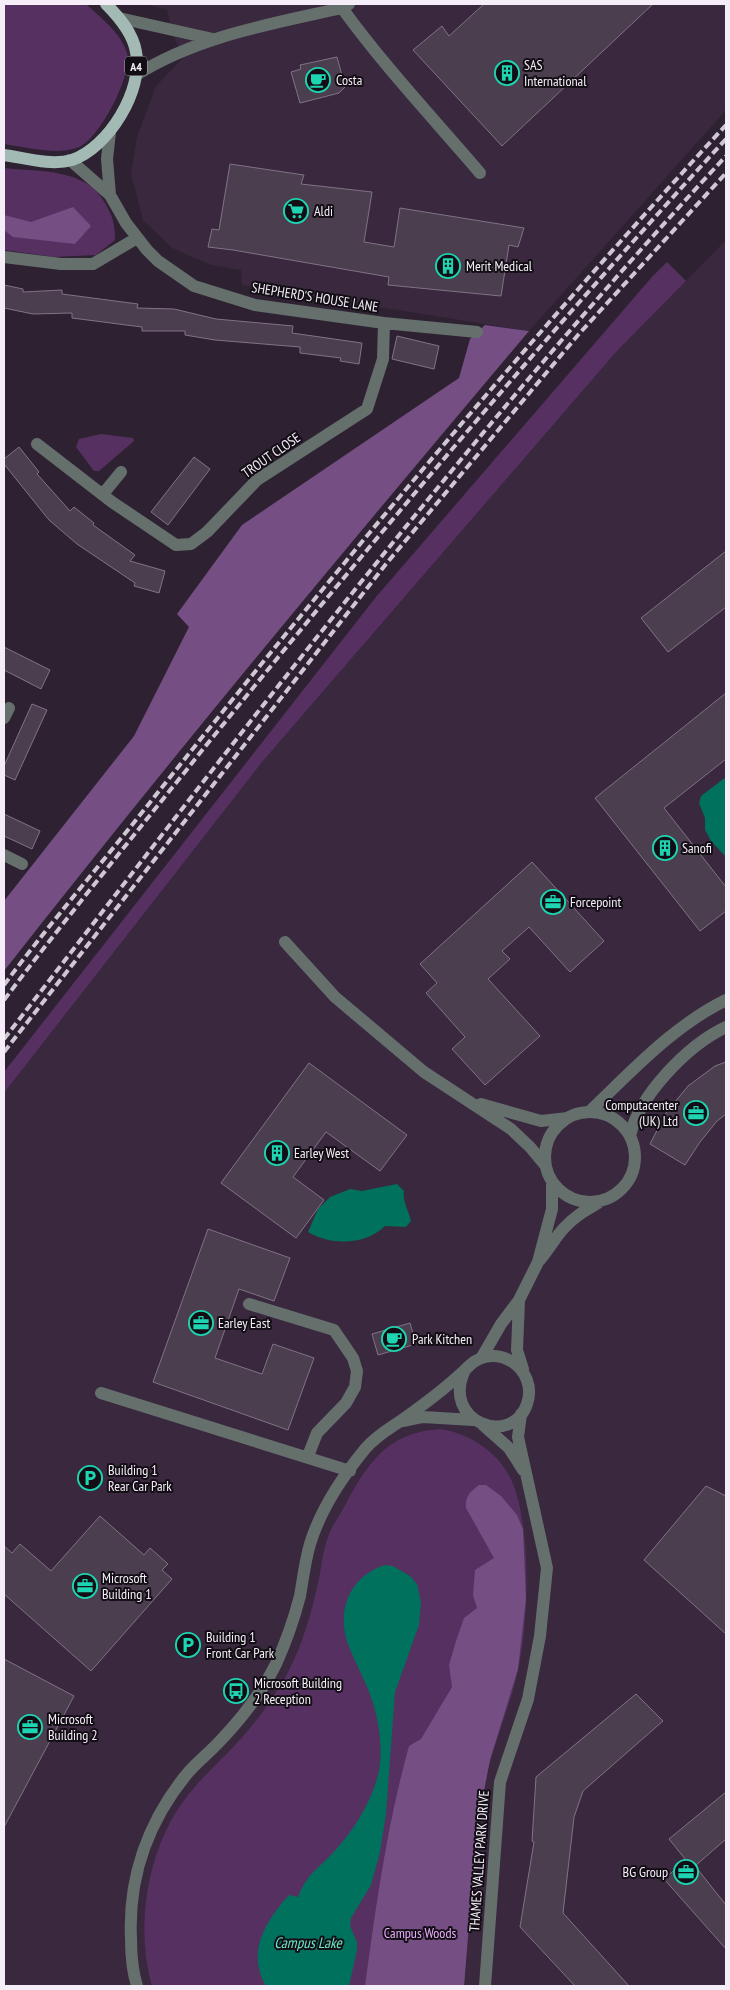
<svg xmlns="http://www.w3.org/2000/svg" width="730" height="1990" viewBox="0 0 730 1990" font-family="'PT Sans Narrow',sans-serif">
  <style>
    .built { fill: #39283e }
    .green { fill: #553061 }
    .forest { fill: #754e83 }
    .water { fill: #00715c }
    .building { fill: #4b3e4f; stroke: #817386 }
    .lines { fill: none; stroke-linecap: round; stroke-linejoin: round }
    .minor { stroke: #65706d; stroke-width: 12 }
    .major { stroke: #a2bab3; stroke-width: 12 }
    .rail { stroke: #cfc7d3; stroke-width: 4; stroke-dasharray: 8 4; stroke-linecap: butt }
    .labels { text-anchor: middle; dominant-baseline: central; stroke-width: 4; stroke-linejoin: round; paint-order: stroke }
    .shield { fill: #130e15; stroke: #b1aab4; stroke-width: 1 }
    .shield-label { font-size: 12px; font-weight: bold; fill: #f5edf8 }
    .poi-label { font-size: 14px; fill: #f5edf8; stroke: #130e15; text-anchor: start }
    .street-label { font-size: 14px; fill: #f5edf8; stroke: #130e15 }
    .park-label { font-size: 14px; fill: #e9aefc; stroke: #130e15 }
    .water-label { font-size: 15px; font-style: italic; fill: #6ae9c9; stroke: #130e15 }
  </style>
  <rect width="100%" height="100%" fill="#2e2232"/>
  <path class="built" d="M147,4H726V110L529,331L242,285L241,270L211,265L172,248L143,220L131,174L137,137L156,86L182,59H184L174,37L167,10Z
    M726,240V1986H4V1093L263,761L617,351Z"/>
  <path class="green" d="M4,4H86C101,18 121,33 127,53C133,75 99,139 79,147C57,156 26,147 4,144Z
    M4,168C40,172 86,168 105,203C113,217 115,224 115,240L96,255L54,257L4,250Z
    M667,262L686,281L617,351L263,761L4,1093V1072L376,597L651,278Z
    M101,434L133,438L134,441L99,471H94L76,447L79,439Z
    M440,1429C469,1433 498,1452 511,1479C532,1525 529,1622 518,1670C509,1711 491,1749 483,1790C469,1854 469,1921 464,1986H152C135,1927 147,1849 185,1799C200,1779 219,1762 236,1744C256,1723 273,1699 287,1674C303,1644 312,1611 319,1578C322,1564 323,1550 328,1537C331,1527 339,1517 344,1507C367,1464 387,1432 440,1429Z"/>
  <path class="forest" d="M73,207L91,226L75,244L13,237L4,230V215L31,222Z
    M485,325L529,331C351,542 174,754 4,971V901L134,736L189,627L177,614L242,525L459,378L470,339Z
    M479,1485H486L501,1496L517,1515L523,1529L526,1599L518,1669L490,1760L477,1827L464,1986H365C376,1905 387,1825 409,1746L421,1739L452,1687L449,1665L456,1641L464,1618L477,1608L473,1595L475,1570L494,1558L466,1508C465,1496 470,1492 479,1485Z"/>
  <path class="water" d="M726,777V857L711,841L705,830V818L699,803L701,796Z
    M397,1184L404,1191C402,1201 409,1211 411,1221L406,1227L385,1226C366,1245 331,1246 308,1232L318,1209L330,1197L350,1189L362,1191Z
    M385,1565L393,1566L410,1576L417,1584L421,1602L419,1625L395,1692L386,1814L380,1852L371,1885L351,1918L350,1926L357,1942V1950L349,1986H266C246,1951 266,1921 289,1895L298,1897C307,1875 314,1872 330,1856C352,1833 372,1803 379,1771C383,1748 379,1721 372,1700C366,1681 355,1663 348,1644C336,1610 350,1576 385,1565Z"/>
  <path class="building" d="M484,4H653L502,146L413,50L442,26L449,36Z
    M337,57L345,87L339,93L300,103L291,72L301,69L300,65Z
    M230,164L304,175L301,184L372,192L364,242L394,247L400,208L524,228L518,247L509,245L501,296L388,285L389,277L233,250L208,247L212,229L219,230Z
    M4,285L23,289V292L62,290V294L138,304L137,308L174,309L216,319L293,326L292,333L362,343L359,364L340,361L341,358L300,353V347L215,340L185,335V331H142V327L72,318V313L33,314L4,308Z
    M397,336L439,346L434,369L392,359Z
    M19,447L39,472L37,474L70,511L74,507L94,523L93,525L135,555L130,561L165,571L159,593L134,586L135,583L77,544L49,520L4,464V459Z
    M194,457L210,469L168,525L151,512Z
    M726,551V607L668,652L641,618Z
    M4,647L50,670L41,689L4,670Z
    M726,693V759L664,808L726,887V911L700,931L595,798Z
    M32,704L47,710L15,780L4,775V766Z
    M4,814L40,831L32,849L4,836Z
    M532,862L604,941L570,972L529,927L502,951L510,959L488,979L540,1036L485,1085L452,1049L465,1037L426,993L437,983L420,964Z
    M726,1062V1114L717,1121L700,1142L685,1165L650,1144L666,1113L688,1086L715,1066Z
    M309,1063L407,1135L380,1171L326,1132L293,1177L324,1200L296,1238L221,1183Z
    M208,1229L290,1258L274,1301L239,1289L215,1358L262,1374L273,1344L314,1358L288,1430L153,1382Z
    M410,1323L416,1344L378,1355L372,1334Z
    M706,1486L726,1496V1634L644,1560Z
    M100,1516L144,1555L150,1548L168,1564L162,1570L172,1579L91,1671L4,1594V1546L12,1553L20,1544L51,1571Z
    M4,1659L74,1696L4,1827Z
    M636,1694L663,1721L583,1791L574,1817L563,1913L629,1986H575L520,1927L534,1842L532,1841L536,1777Z
    M726,1792V1839L695,1866L726,1905V1949L664,1879L686,1860L669,1839Z"/>
  <g class="lines">
    <path class="minor" d="M342,8C384,66 433,118 480,173
      M119,18L213,39
      M136,75C198,36 271,24 342,8L349,4
      M110,132L107,159L110,195
      M70,160L110,195L126,223L147,250L158,261L194,286L255,305L384,323L477,332
      M4,257L61,264H93L137,238
      M37,444L112,502L176,545L191,544L207,532L257,480L367,409L383,359L384,323
      M103,494L121,472
      M4,718L9,708
      M4,855L22,864
      M285,942L335,997L424,1072L511,1129L530,1147L545,1165
      M481,1104L541,1121L568,1118
      M545 1157a45 45 0 1 1 90 0a45 45 0 1 1-90 0Z
      M589,1112C631,1072 673,1026 726,1000
      M630,1136C639,1095 688,1045 726,1027
      M538,1262C549,1250 555,1237 565,1227C575,1216 586,1210 598,1203
      M519,1300L517,1350L523,1369
      M249,1304L334,1330L353,1358L357,1371L355,1387L346,1403L317,1433L308,1456
      M482,1357L501,1324L519,1300L538,1262L552,1209V1185
      M101,1393L350,1471
      M404,1421L423,1417L473,1420
      M483,1425L509,1448L523,1470
      M137,1986C132,1970 131,1955 131,1939C128,1878 148,1822 186,1775C196,1763 209,1753 220,1741C242,1718 262,1692 276,1664C286,1642 294,1619 300,1596C303,1579 305,1561 310,1544C320,1511 343,1476 365,1449C376,1436 389,1429 402,1420C426,1403 449,1386 469,1366C496,1340 539,1369 527,1404C512,1448 440,1422 465,1370
      M485,1986L500,1782L528,1699L540,1636L547,1568L518,1437L521,1414"/>
    <path class="major" d="M4,155C25,158 51,166 72,160C108,148 144,90 136,52C133,33 119,17 106,4"/>
    <path class="rail" d="M4,985C53,919 108,856 159,791C341,563 529,339 726,125
      M4,1000C69,914 137,832 204,748C373,540 545,336 726,139
      M4,1039C237,738 467,435 726,156
      M4,1052L386,564L578,335L726,173"/>
  </g>
  <defs>
    <symbol id="building-ring" viewBox="-11 -11 22 22"><circle r="9.5" fill="#130e15" stroke="#1dd5b1" stroke-width="1.5"/><path d="M-4-6H4V6H1V3H-1V6H-4ZM-2.5-4.3h1.7v1.8h-1.7ZM.8-4.3h1.7v1.8H.8ZM-2.5-1h1.7V.8h-1.7ZM.8-1h1.7V.8H.8Z" fill="#1dd5b1"/></symbol>
    <symbol id="cafe-ring" viewBox="-11 -11 22 22"><circle r="9.5" fill="#130e15" stroke="#1dd5b1" stroke-width="1.5"/><path d="M-5.5-4.5H6V0H3Q3 3.5 0 3.5H-2.5Q-5.5 3.5-5.5 0ZM3-3.2v2h1.7v-2ZM-6 4.5H4V6H-6Z" fill="#1dd5b1"/></symbol>
    <symbol id="supermarket-ring" viewBox="-11 -11 22 22"><circle r="9.5" fill="#130e15" stroke="#1dd5b1" stroke-width="1.5"/><path d="M-6-5.5h2.5l.6 2H6L4.5 2H-2.5L-4.4-4H-6ZM-1.5 3.2a1.3 1.3 0 1 0 .1 0ZM3 3.2a1.3 1.3 0 1 0 .1 0Z" fill="#1dd5b1"/></symbol>
    <symbol id="office-ring" viewBox="-11 -11 22 22"><circle r="9.5" fill="#130e15" stroke="#1dd5b1" stroke-width="1.5"/><path d="M-6-3h4V-5.5h4V-3h4V5H-6ZM-1-4.5V-3h2v-1.5ZM-6 0V1H6V0Z" fill="#1dd5b1"/></symbol>
    <symbol id="parking-ring" viewBox="-11 -11 22 22"><circle r="9.5" fill="#130e15" stroke="#1dd5b1" stroke-width="1.5"/><path d="M-3.5-5.5H1a3.5 3.5 0 0 1 0 7H-1V5.5H-3.5ZM-1-3.4V-.6H.8a1.4 1.4 0 0 0 0-2.8Z" fill="#1dd5b1"/></symbol>
    <symbol id="bus-ring" viewBox="-11 -11 22 22"><circle r="9.5" fill="#130e15" stroke="#1dd5b1" stroke-width="1.5"/><path d="M-5-6H5V4H4V6H2V4H-2V6H-4V4H-5ZM-3.5-4V0h7V-4ZM-3.5 1.2v1.5H-2V1.2ZM2 1.2v1.5H3.5V1.2Z" fill="#1dd5b1"/></symbol>
  </defs>
  <g fill-rule="evenodd">
    <use href="#building-ring" x="493" y="59" width="28" height="28"/>
    <use href="#cafe-ring" x="304" y="66" width="28" height="28"/>
    <use href="#supermarket-ring" x="282" y="197" width="28" height="28"/>
    <use href="#building-ring" x="434" y="252" width="28" height="28"/>
    <use href="#building-ring" x="651" y="834" width="28" height="28"/>
    <use href="#office-ring" x="539" y="888" width="28" height="28"/>
    <use href="#office-ring" x="682" y="1099" width="28" height="28"/>
    <use href="#building-ring" x="263" y="1139" width="28" height="28"/>
    <use href="#office-ring" x="187" y="1309" width="28" height="28"/>
    <use href="#cafe-ring" x="380" y="1325" width="28" height="28"/>
    <use href="#parking-ring" x="76" y="1464" width="28" height="28"/>
    <use href="#office-ring" x="71" y="1572" width="28" height="28"/>
    <use href="#parking-ring" x="174" y="1631" width="28" height="28"/>
    <use href="#bus-ring" x="222" y="1677" width="28" height="28"/>
    <use href="#office-ring" x="16" y="1713" width="28" height="28"/>
    <use href="#office-ring" x="672" y="1858" width="28" height="28"/>
  </g>
  <g class="labels">
    <rect class="shield" x="125" y="56.5" width="22" height="19" rx="4"/>
    <g class="shield-label">
      <text x="136" y="66">A4</text>
    </g>
    <g class="poi-label">
      <text x="524" y="65">SAS<tspan x="524" dy="16">International</tspan></text>
      <text x="336" y="80">Costa</text>
      <text x="314" y="211">Aldi</text>
      <text x="466" y="266">Merit Medical</text>
      <text x="682" y="848">Sanofi</text>
      <text x="570" y="902">Forcepoint</text>
      <text x="678" y="1105" text-anchor="end">Computacenter<tspan x="678" dy="16">(UK) Ltd</tspan></text>
      <text x="294" y="1153">Earley West</text>
      <text x="218" y="1323">Earley East</text>
      <text x="412" y="1339">Park Kitchen</text>
      <text x="108" y="1470">Building 1<tspan x="108" dy="16">Rear Car Park</tspan></text>
      <text x="102" y="1578">Microsoft<tspan x="102" dy="16">Building 1</tspan></text>
      <text x="206" y="1637">Building 1<tspan x="206" dy="16">Front Car Park</tspan></text>
      <text x="254" y="1683">Microsoft Building<tspan x="254" dy="16">2 Reception</tspan></text>
      <text x="48" y="1719">Microsoft<tspan x="48" dy="16">Building 2</tspan></text>
      <text x="668" y="1872" text-anchor="end">BG Group</text>
    </g>
    <g class="street-label">
      <text transform="translate(315 297) rotate(9)">SHEPHERD'S HOUSE LANE</text>
      <text transform="translate(271 455) rotate(-35)">TROUT CLOSE</text>
      <text transform="translate(479 1861) rotate(-86)">THAMES VALLEY PARK DRIVE</text>
    </g>
    <g class="park-label">
      <text x="420" y="1933">Campus Woods</text>
    </g>
    <g class="water-label">
      <text x="308" y="1942">Campus Lake</text>
    </g>
  </g>
  <rect width="730" height="1990" fill="none" stroke="#f5edf8" stroke-width="10"/>
</svg>
